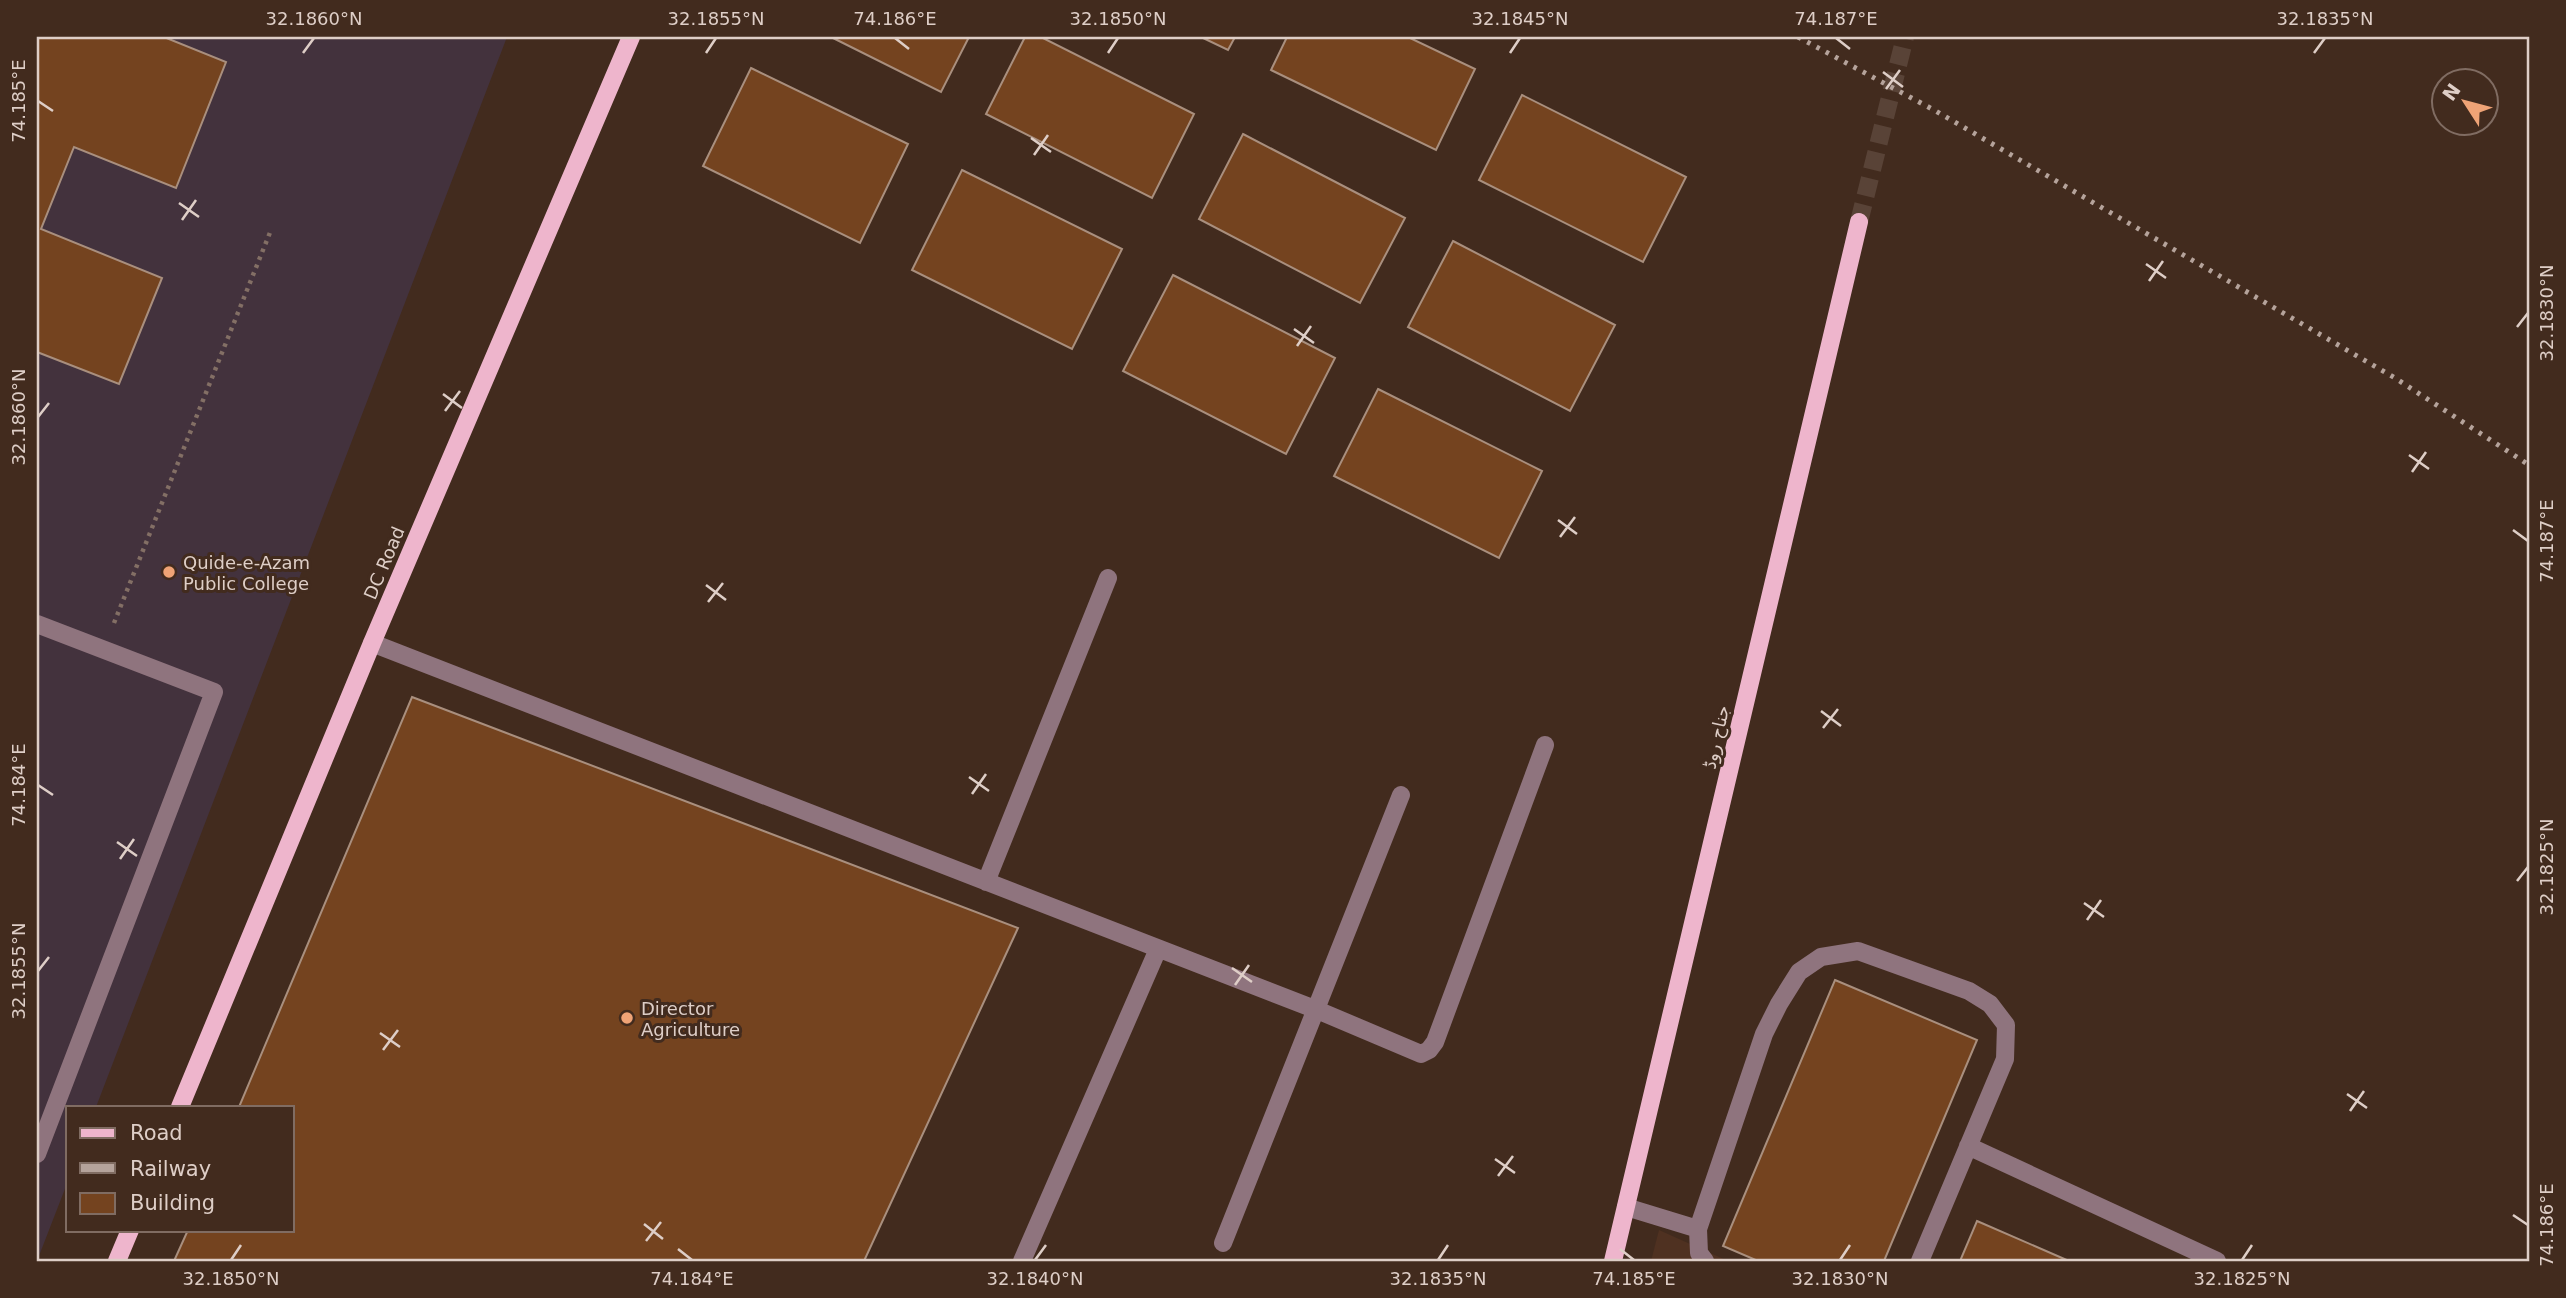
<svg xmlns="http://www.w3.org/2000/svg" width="2566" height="1298" viewBox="0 0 2566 1298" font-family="'DejaVu Sans',Cairo,sans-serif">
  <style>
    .built { fill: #4f3121 }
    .education { fill: #43323d }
    .building { fill: #74431f; stroke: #a98f7e; stroke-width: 2 }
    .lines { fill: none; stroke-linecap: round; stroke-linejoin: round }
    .major-tunnel { stroke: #594337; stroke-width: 18; stroke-dasharray: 18 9; stroke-linecap: butt }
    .path { stroke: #836f65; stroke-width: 4.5; stroke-dasharray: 3.5 5; stroke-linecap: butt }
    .minor { stroke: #8f747e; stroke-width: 18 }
    .major { stroke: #eeb5cc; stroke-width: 18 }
    .rail { stroke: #b5a39b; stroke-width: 5; stroke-dasharray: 3.5 7; stroke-linecap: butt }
    .ticks { fill: none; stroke: #decec7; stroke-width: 2.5 }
    .poi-dot { fill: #efa376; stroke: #422b1e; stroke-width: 2.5 }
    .labels { text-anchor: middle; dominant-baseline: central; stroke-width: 6; stroke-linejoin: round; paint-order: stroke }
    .poi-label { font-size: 18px; fill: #decec7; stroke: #422b1e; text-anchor: start }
    .street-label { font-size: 18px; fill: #decec7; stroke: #422b1e }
    .neatline { fill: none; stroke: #decec7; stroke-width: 2.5 }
    .ticks-label { font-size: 18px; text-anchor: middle; fill: #decec7 }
  </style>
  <rect width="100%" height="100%" fill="#422b1e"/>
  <path class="built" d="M1659,1230L1728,1261H1651Z"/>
  <path class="education" d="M37,37H507L96,1107H68V1181L37,1261Z"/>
  <path class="building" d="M37,37H164L226,62L176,188L74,147L41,229L162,278L119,384L37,352Z
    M831,37H969L941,92Z
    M1025,37H1041L1194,114L1152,198L986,114Z
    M1201,37H1235L1228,50Z
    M1287,37H1408L1475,69L1436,150L1271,70Z
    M751,68L908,144L860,243L703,166Z
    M1522,95L1686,177L1643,262L1479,180Z
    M1243,134L1405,218L1360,303L1199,219Z
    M962,170L1122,249L1072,349L912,270Z
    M1453,241L1615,325L1570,411L1408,327Z
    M1173,275L1335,358L1286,454L1123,371Z
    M1378,389L1542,471L1499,558L1334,476Z
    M412,697L1018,928L864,1261H174L188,1230H292V1107H239Z
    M1835,980L1977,1040L1884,1261H1758L1723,1246Z
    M1977,1221L2069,1261H1960Z"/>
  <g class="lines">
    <path class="major-tunnel" d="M1859,222L1905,37"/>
    <path class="path" d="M114,623L271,230"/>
    <path class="minor" d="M37,624L214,692L37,1154
      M372,643L1317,1010L1421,1054L1429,1050L1435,1042L1545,745
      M986,882L1108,578
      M1968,1146L2217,1261
      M1626,1207L1698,1229
      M1223,1243L1401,795
      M1022,1261L1158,949
      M1705,1261L1699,1253L1698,1229L1764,1034L1779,1004L1799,972L1821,957L1858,951L1969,991L1990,1004L2006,1025L2005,1059L1920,1261"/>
    <path class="major" d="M180,1107L372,643L631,37
      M117,1261L130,1230
      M1613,1261L1859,222"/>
    <path class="rail" d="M1798,37L1934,110L2395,378L2529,465"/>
  </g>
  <path class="ticks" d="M895,38L909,49M1836,38L1850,49M303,53L314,38M706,53L716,38M1108,53L1118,38M1510,53L1520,38M2314,53L2325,38M1883,72L1903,87M1886,89L1900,70M38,101L53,111M1031,138L1051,152M1034,155L1048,135M179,203L199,217M182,220L196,200M2146,264L2166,278M2149,281L2163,261M2517,327L2528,313M1294,329L1314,343M1297,346L1311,326M443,394L462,408M445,411L460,391M38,417L49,403M2409,455L2429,469M2412,472L2426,452M1558,520L1577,534M2513,530L2528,541M1560,537L1575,517M706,585L726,600M708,602L723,583M1821,711L1841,726M1823,728L1838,709M969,777L989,791M38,785L53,795M972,794L986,774M117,842L137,856M120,859L134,839M2517,881L2528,867M2084,903L2104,917M2087,920L2101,900M1232,968L1252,982M38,971L49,957M1235,985L1249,965M380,1033L400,1047M383,1050L398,1030M2347,1094L2367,1108M2350,1111L2364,1091M1495,1159L1515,1173M1498,1176L1513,1156M2513,1215L2528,1225M644,1224L663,1239M646,1241L661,1222M678,1249L692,1260M1620,1249L1634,1260M231,1260L241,1245M1035,1260L1046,1245M1438,1260L1448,1245M1840,1260L1850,1245M2242,1260L2252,1245"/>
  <g class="poi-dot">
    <circle cx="169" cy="572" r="7"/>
    <circle cx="627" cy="1018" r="7"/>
  </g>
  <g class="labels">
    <g class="poi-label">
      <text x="183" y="562">Quide-e-Azam<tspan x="183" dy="21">Public College</tspan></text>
      <text x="641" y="1008">Director<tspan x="641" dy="21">Agriculture</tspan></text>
    </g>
    <g class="street-label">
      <text transform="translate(384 563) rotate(-67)">DC Road</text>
      <text transform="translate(1716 737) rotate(-77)">جناح روڈ</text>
    </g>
  </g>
  <rect width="2566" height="1298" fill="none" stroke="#422b1e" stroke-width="77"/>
  <rect x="66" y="1106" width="228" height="126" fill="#422b1e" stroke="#806c62" stroke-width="2"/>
  <rect x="80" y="1128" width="35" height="10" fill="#eeb5cc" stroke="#806c62" stroke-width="2"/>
  <text x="130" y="1140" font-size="21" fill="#decec7">Road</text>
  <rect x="80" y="1163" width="35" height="10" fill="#b5a39b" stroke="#806c62" stroke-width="2"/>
  <text x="130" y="1176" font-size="21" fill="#decec7">Railway</text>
  <rect x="80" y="1193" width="35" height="21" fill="#74431f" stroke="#806c62" stroke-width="2"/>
  <text x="130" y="1210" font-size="21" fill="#decec7">Building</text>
  <g transform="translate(2465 102) rotate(306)"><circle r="33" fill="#422b1e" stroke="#806c62" stroke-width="2"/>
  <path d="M0-5L12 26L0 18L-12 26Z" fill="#efa376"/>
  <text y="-10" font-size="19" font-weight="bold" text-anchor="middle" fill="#decec7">N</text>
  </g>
  <rect x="38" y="38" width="2490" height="1222" class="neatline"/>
  <g class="ticks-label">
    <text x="314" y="25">32.1860°N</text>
    <text x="716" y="25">32.1855°N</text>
    <text x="895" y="25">74.186°E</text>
    <text x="1118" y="25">32.1850°N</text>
    <text x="1520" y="25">32.1845°N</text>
    <text x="1836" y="25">74.187°E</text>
    <text x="2325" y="25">32.1835°N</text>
    <text transform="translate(19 101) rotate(-90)" y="6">74.185°E</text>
    <text transform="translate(2547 313) rotate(-90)" y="6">32.1830°N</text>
    <text transform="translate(19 417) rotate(-90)" y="6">32.1860°N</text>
    <text transform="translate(2547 541) rotate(-90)" y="6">74.187°E</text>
    <text transform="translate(19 785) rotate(-90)" y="6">74.184°E</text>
    <text transform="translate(2547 867) rotate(-90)" y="6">32.1825°N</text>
    <text transform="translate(19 971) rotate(-90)" y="6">32.1855°N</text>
    <text transform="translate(2547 1225) rotate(-90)" y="6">74.186°E</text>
    <text x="231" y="1285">32.1850°N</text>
    <text x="692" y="1285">74.184°E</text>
    <text x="1035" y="1285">32.1840°N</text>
    <text x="1438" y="1285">32.1835°N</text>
    <text x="1634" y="1285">74.185°E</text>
    <text x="1840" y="1285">32.1830°N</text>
    <text x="2242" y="1285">32.1825°N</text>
  </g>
</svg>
